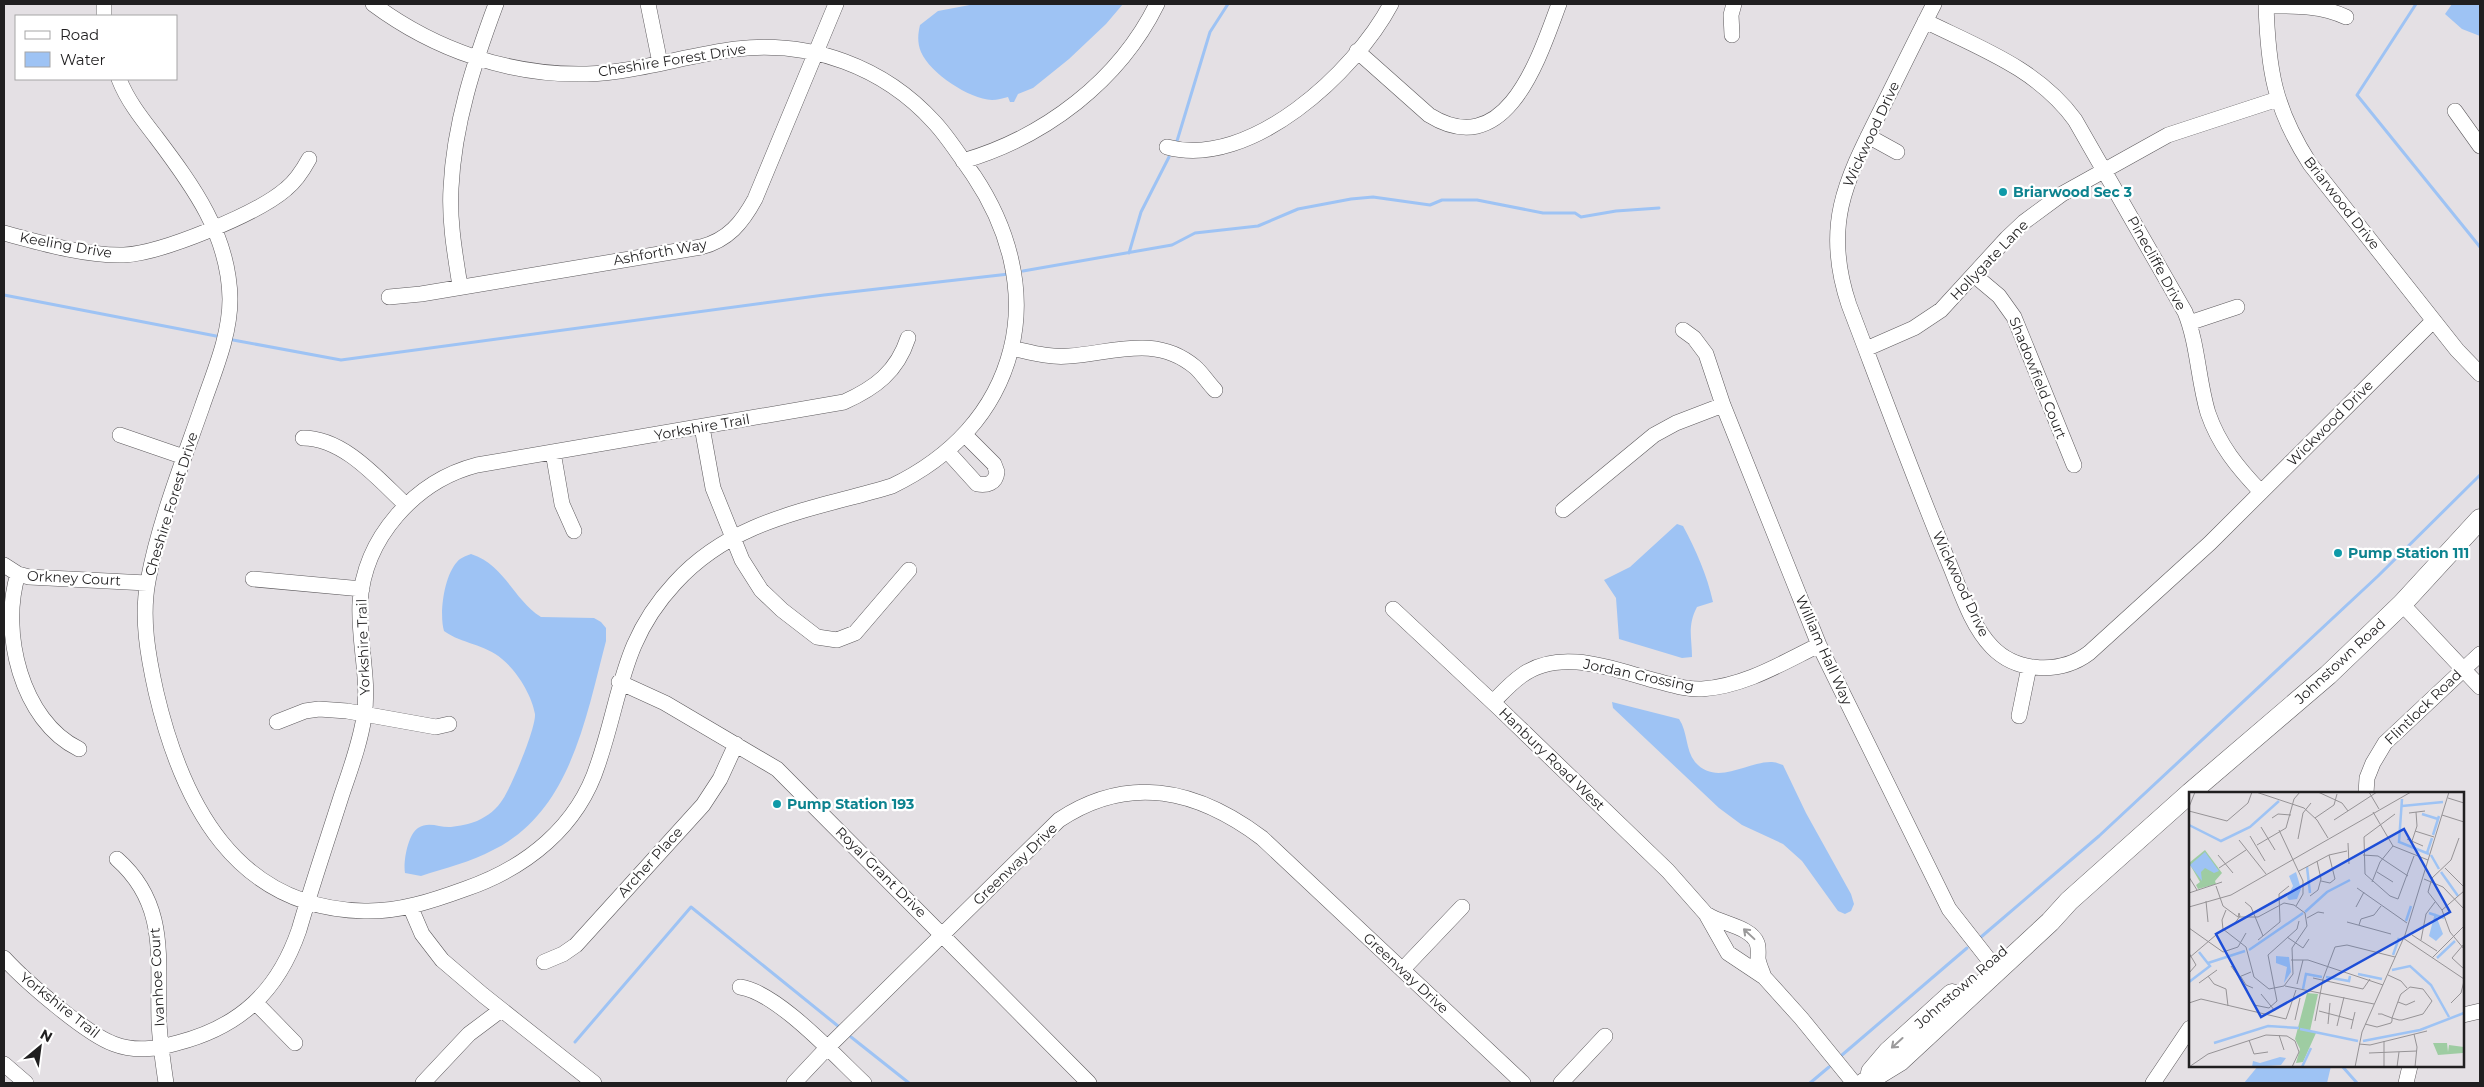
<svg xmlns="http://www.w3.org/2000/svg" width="2484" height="1087" viewBox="0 0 2484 1087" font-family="Montserrat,sans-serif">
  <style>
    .water { fill: #9ec3f4 }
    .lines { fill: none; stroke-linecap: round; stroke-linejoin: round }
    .stream { stroke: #9ec3f4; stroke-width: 3 }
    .minor-casing { stroke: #5d5a5d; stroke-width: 16 }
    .major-casing { stroke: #5d5a5d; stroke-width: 21 }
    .minor { stroke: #fff; stroke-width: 15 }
    .major { stroke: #fff; stroke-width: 20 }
    .oneway { stroke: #9b9a9b }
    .culture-dot { fill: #0f9aa8; stroke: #fff; stroke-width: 2 }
    .labels { text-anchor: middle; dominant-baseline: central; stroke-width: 4.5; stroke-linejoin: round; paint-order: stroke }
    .street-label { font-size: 14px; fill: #201f20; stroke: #fff }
    .culture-label { font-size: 14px; font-weight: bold; fill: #0d838f; stroke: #fff; text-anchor: start }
    .inset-river { fill: none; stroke: #9ec3f4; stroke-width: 2.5 }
    .inset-road { fill: none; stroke: #969396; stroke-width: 1 }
    .view { fill: #1d4ed8; fill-opacity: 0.15; stroke: #1d4ed8; stroke-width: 2.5 }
    .inset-edge { fill: none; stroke: #201f20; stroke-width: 2.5 }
  </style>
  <rect width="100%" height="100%" fill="#e4e0e4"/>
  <path class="water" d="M975,4H1123L1106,24L1069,59L1033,88L1018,94L1014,102H1010L1008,97C1003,98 997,100 992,100C969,99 930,73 921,52C917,42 918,34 920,25L938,11Z
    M2452,4H2480V36L2462,29L2445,14Z
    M1677,524L1683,526C1696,550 1707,575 1713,602L1697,607C1687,626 1692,638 1692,657L1682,658L1619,639L1616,598L1604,580L1630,567Z
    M471,554C505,565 512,598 541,617L594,618L601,622L606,628V641C586,716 571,812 493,850C471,862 445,868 421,876L405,873C403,862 408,834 418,828C429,821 440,828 451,827C459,826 470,824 477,821C488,816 497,809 503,799C512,785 536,728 535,714C532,695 516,670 502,659C485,644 462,644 444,631C439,614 444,576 457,562C460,558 466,556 471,554Z
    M1612,702L1679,719C1688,732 1685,749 1695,762C1717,787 1747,761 1772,762C1775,762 1780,764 1783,765L1806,813L1851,894L1854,904L1851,911L1845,914L1838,911L1802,861L1783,844L1742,825L1719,808L1613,708Z
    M2258,1066H2331L2327,1083H2244Z"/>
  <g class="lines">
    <path class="stream" d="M2416,4L2357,95L2480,247
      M1177,141L1210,32L1228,4
      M1129,253L1141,212L1169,157
      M1023,271L1172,245L1195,233L1258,226L1298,209L1351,199L1373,197L1430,205L1442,200H1477L1543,213H1575L1581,217L1616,211L1659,208
      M4,295L216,336
      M233,340L341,360L824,295L1009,274
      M1981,937L2099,836L2378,576L2480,475
      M851,1037L909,1083
      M575,1042L691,907L838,1026
      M1842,1055L1967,948
      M2342,1066L2357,1083
      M1810,1083L1829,1067"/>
    <defs>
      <path id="minor" d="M104,4V16
        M648,4L660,63
        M1934,4C1916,39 1899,74 1881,110C1846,180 1822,225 1849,305C1881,389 1912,473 1946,556C1959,585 1969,623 1992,647C2017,673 2061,674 2089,653L2210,543L2433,321
        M2266,4C2268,69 2274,108 2310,164L2457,350L2480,374
        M2266,6C2295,6 2320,5 2346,17
        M1925,21C1980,48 2038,69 2075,120L2185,312C2198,344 2198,380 2208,413C2219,445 2238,468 2261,492
        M1732,35L1731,15L1734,4
        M1357,51L1429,115C1506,163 1539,58 1559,4
        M119,79C127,100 142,119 156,137C193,186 229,235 230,299C230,336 214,372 202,407C182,464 159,522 148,581C141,618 148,656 156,692C182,803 235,908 364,911C399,912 432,901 465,889C526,868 578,827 598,764C622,694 621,641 675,583C734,518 813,510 892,486C950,458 995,413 1011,349C1026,289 1008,227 974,176C961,158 949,138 934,122C884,67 811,40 736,49C687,55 638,72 587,74C510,76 435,50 373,4
        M2455,111L2480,146
        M1868,136L1897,152
        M1167,147C1250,170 1355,72 1391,4
        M963,161C1045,137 1119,81 1157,4
        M4,233C41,243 85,256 124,255C162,253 257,214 286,189C296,181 303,170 309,159
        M1974,275L1999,296L2014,317L2074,465
        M460,286C455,254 449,221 451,188C454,124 474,63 496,4
        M389,297L421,294L701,247C728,240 742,223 755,199L836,4
        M2189,323L2237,307
        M1683,330L1694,338L1706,354L1723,405L1819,645L1949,909L1989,960
        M1011,348C1030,352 1049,358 1069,356C1113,353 1156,334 1195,367C1202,373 1208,383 1215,390
        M1866,349L1914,328L1941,310L2007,238L2024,222L2062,194L2168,135L2278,99
        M702,427L713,488L742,560L761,590L782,610L817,637L837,640L855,633L909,570
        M120,435L184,457
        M303,438C344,438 378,479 406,505
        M553,452L562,504L574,531
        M948,452L977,484C987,486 996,483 997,472L994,464L965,435
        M1563,510L1654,435L1676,423L1723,405
        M4,565L18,574L29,577L147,583
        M18,574C0,631 21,721 79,749
        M253,579L362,589
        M2402,604L2480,687
        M1393,609L1500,709L1668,871L1706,914L1728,953L1764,977L1801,1018L1854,1083
        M619,682L665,703L777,769L1089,1083
        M1493,702C1502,693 1511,683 1521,676C1559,647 1613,669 1653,680C1669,684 1686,690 1702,689C1745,686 1782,663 1819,645
        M2019,716L2029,667
        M277,722L305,711L319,709L347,711L436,727L449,724
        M2366,793L2367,778L2373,763L2385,743L2480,654
        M117,859C169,905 157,960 159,1022C160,1043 163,1063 166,1083
        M410,906L422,934L442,960L483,995L594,1083
        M1708,915C1722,924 1751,927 1757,943C1759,948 1758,954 1758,959C1759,965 1762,971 1764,977
        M4,958C25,981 86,1034 114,1044C135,1052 156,1049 177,1043C240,1027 278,991 299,930C312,885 327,841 341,797C350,770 360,744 364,717C370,679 358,641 360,603C364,538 415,481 477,465L844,402C875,388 897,372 908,338
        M544,962L563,954L576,945L703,805L720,779L736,744
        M1403,969L1462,907
        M740,987C777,992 836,1057 864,1083
        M255,1002L295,1043
        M2463,1015L2480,1011
        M4,1064L26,1083
        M423,1083L469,1034L501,1010
        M794,1083L826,1049L1059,820C1130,773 1198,790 1262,838L1523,1083
        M1561,1083L1605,1036
        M2153,1083L2190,1028
        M2406,1083L2410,1066"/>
      <path id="major" d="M2190,793L2328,675L2402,604L2480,519
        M1871,1072L1888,1052L1952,994
        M1864,1083L1900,1061L2050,922L2069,901L2190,793"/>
    </defs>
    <use href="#minor" class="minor-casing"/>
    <use href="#major" class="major-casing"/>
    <use href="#minor" class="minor"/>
    <use href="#major" class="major"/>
  </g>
  <defs><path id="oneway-shaft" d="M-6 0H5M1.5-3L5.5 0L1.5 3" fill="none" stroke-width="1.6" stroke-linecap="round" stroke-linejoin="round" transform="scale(1.25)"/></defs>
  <g class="oneway">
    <use href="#oneway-shaft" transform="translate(1749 934) rotate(-137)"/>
    <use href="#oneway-shaft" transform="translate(1897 1043) rotate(138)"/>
  </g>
  <g class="culture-dot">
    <circle cx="2003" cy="192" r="5"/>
    <circle cx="2338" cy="553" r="5"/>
    <circle cx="777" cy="804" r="5"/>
  </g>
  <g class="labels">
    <g class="street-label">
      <text transform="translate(672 60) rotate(-9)">Cheshire Forest Drive</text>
      <text transform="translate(1871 134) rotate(-65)">Wickwood Drive</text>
      <text transform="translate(2342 203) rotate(52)">Briarwood Drive</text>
      <text transform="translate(66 245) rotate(10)">Keeling Drive</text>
      <text transform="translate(660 252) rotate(-10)">Ashforth Way</text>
      <text transform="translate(1989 260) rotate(-46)">Hollygate Lane</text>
      <text transform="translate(2157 263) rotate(61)">Pinecliffe Drive</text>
      <text transform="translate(2038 378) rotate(68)">Shadowfield Court</text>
      <text transform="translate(2330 423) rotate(-45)">Wickwood Drive</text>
      <text transform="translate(702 427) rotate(-10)">Yorkshire Trail</text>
      <text transform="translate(171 504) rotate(-73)">Cheshire Forest Drive</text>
      <text transform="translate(74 578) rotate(3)">Orkney Court</text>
      <text transform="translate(1961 584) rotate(65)">Wickwood Drive</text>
      <text transform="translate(363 647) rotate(-92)">Yorkshire Trail</text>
      <text transform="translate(1824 650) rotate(66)">William Hall Way</text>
      <text transform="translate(2340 661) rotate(-43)">Johnstown Road</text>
      <text transform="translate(1639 675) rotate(12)">Jordan Crossing</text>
      <text transform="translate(2423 707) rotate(-44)">Flintlock Road</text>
      <text transform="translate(1552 759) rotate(44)">Hanbury Road West</text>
      <text transform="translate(650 862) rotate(-48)">Archer Place</text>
      <text transform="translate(1015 864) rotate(-44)">Greenway Drive</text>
      <text transform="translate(881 872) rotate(45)">Royal Grant Drive</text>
      <text transform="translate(1406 973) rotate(43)">Greenway Drive</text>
      <text transform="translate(157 977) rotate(-93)">Ivanhoe Court</text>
      <text transform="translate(1961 987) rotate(-41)">Johnstown Road</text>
      <text transform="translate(60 1005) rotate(38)">Yorkshire Trail</text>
    </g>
    <g class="culture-label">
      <text x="2013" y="192">Briarwood Sec 3</text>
      <text x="2348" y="553">Pump Station 111</text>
      <text x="787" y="804">Pump Station 193</text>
    </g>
  </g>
  <g transform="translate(2189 792)">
    <rect width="275" height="275" fill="#e4e0e4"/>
    <path d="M16,58L33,81L26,89L27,92L9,97L7,93L11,90L0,71ZM118,201L129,202L121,239L127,241L114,270L107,271L111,257L106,247ZM244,251H258L259,260L260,253L275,255L274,261L249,263Z" fill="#9ecca2"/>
    <path d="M16,60L30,79L25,81L16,76L12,80L13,89L1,73ZM107,80L112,97L108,107L100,108L98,105L104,94L100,84ZM246,121L254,142L247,149L240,144ZM87,164L100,165L102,180L95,191L98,175L87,171ZM91,265L97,266L92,273L63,275L64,269L71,271Z" fill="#9ec3f4"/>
    <path class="inset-river" d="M213,7L210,50L240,62M213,14L254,10M233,22L249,27M0,33L32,49L61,35L90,9M244,43L250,24M238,61L243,46M242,63L250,77M118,75L121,101M252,80L269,104M116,120L138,100L161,88M240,121L255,126M217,129L222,114M60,158L114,121M204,163L210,146M248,166L266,149M19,171L56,159M203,178L221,174L242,193L260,225M169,182L193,187M137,185L160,189L161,184M0,190L21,174L10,160M114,197L117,182L133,185M111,237L169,249M174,249L231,238L275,221M25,251L79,234L110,236M113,275L122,256"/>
    <path class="inset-road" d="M67,0L115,16L128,28L139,46M129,0L153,11L159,19M180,0L190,17M259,6L275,11M0,15L6,0M0,19L38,29L59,11L63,0M184,20L204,54L239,68M220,21L236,19M206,22L175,45L176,82L201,104L209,107L225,64M253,23L275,30M83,26L89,22L102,23M126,26L145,13L148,2M145,28L188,0M72,35L86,58M90,38L114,89V102L107,114M226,39L245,45M61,44L76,69M270,46L262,68L243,86L239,100L253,118L261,140L275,157M109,47L114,21L122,11M218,47L234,54M50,48L77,82M223,49L228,34L227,20M159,51L160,72M68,53L97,36L105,7L111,0M29,63L44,81M174,63L189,64L219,84M30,76L57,58M256,76L275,95M110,79L140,63L158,59M188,80L204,90M0,85L8,98M235,87L254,95L275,117M132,89L141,91L146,87L140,63M183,90L191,70L204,54M27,94L34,114L49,125H69L95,111L105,113L116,121L118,134L103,156L104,182L95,194L80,197L65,185L57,155L34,137L33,128L37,118M168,96L218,131M0,101L33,90M121,104L129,98L132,87L128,69M17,109L19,130M56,110L62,115L74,144M0,115L42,103L222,0M167,115L175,100M253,118L275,99M118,126L129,120L135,121M158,130L202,142M46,131L51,124L50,121L49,125M170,133L172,127L185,123L192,114M0,136L34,160L49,155L57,141M223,143L248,159M98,145L114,156L120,147M214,146L275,187M69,148L91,130L90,102L100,94M232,148L237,122L246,110M275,152L263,166L275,177M0,161L7,173L0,181M0,166L34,137M243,166L275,134M102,168H119L194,193M42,174L50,185L62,180M199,183L212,189L218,196M19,184L25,192L37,197L39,214M52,185L57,193L64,196M124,186L174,197L181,187M10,191L28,178M108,192L114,168M96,194L185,212M72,202L86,219M209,210L217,213L226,209M0,211L12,207L97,227L107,198M262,211L272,201L275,189M65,213L80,216L88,209L79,163L108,137L110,129M130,219L164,228M106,228L111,206M126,229L134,187L146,155L158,153L206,165M139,232L141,211M176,232L188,235L202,231L203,229V226L211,204L212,202L221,195L234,197L243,209L234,222L213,228H210L203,226L195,223L193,222H189M148,234L155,205M162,237L166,220M225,242L228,255L226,275M90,243L95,258M60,248L65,262L79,260M170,252L181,253L238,239M180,261L228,259M0,275L19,262L77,243L98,244L106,249L110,260L103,275M166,275L173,240L216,143L260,0M195,275V249M208,275L210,260"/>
    <path class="view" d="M215,37L261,120L72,225L27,142Z"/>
    <rect width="275" height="275" class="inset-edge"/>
  </g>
  <rect width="2484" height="1087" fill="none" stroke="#201f20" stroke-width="10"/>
  <rect x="15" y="15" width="162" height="65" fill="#ffffff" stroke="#a6a5a6"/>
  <rect x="25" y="31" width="25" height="8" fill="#ffffff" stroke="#a6a5a6"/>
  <text x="60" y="40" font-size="15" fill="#201f20">Road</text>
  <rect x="25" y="52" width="25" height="15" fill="#9ec3f4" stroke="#a6a5a6"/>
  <text x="60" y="65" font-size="15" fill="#201f20">Water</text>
  <g transform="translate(40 1047) rotate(29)" stroke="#ffffff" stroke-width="4" paint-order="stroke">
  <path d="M0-4L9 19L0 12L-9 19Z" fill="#201f20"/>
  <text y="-8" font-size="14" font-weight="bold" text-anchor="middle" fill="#201f20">N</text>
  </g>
</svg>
